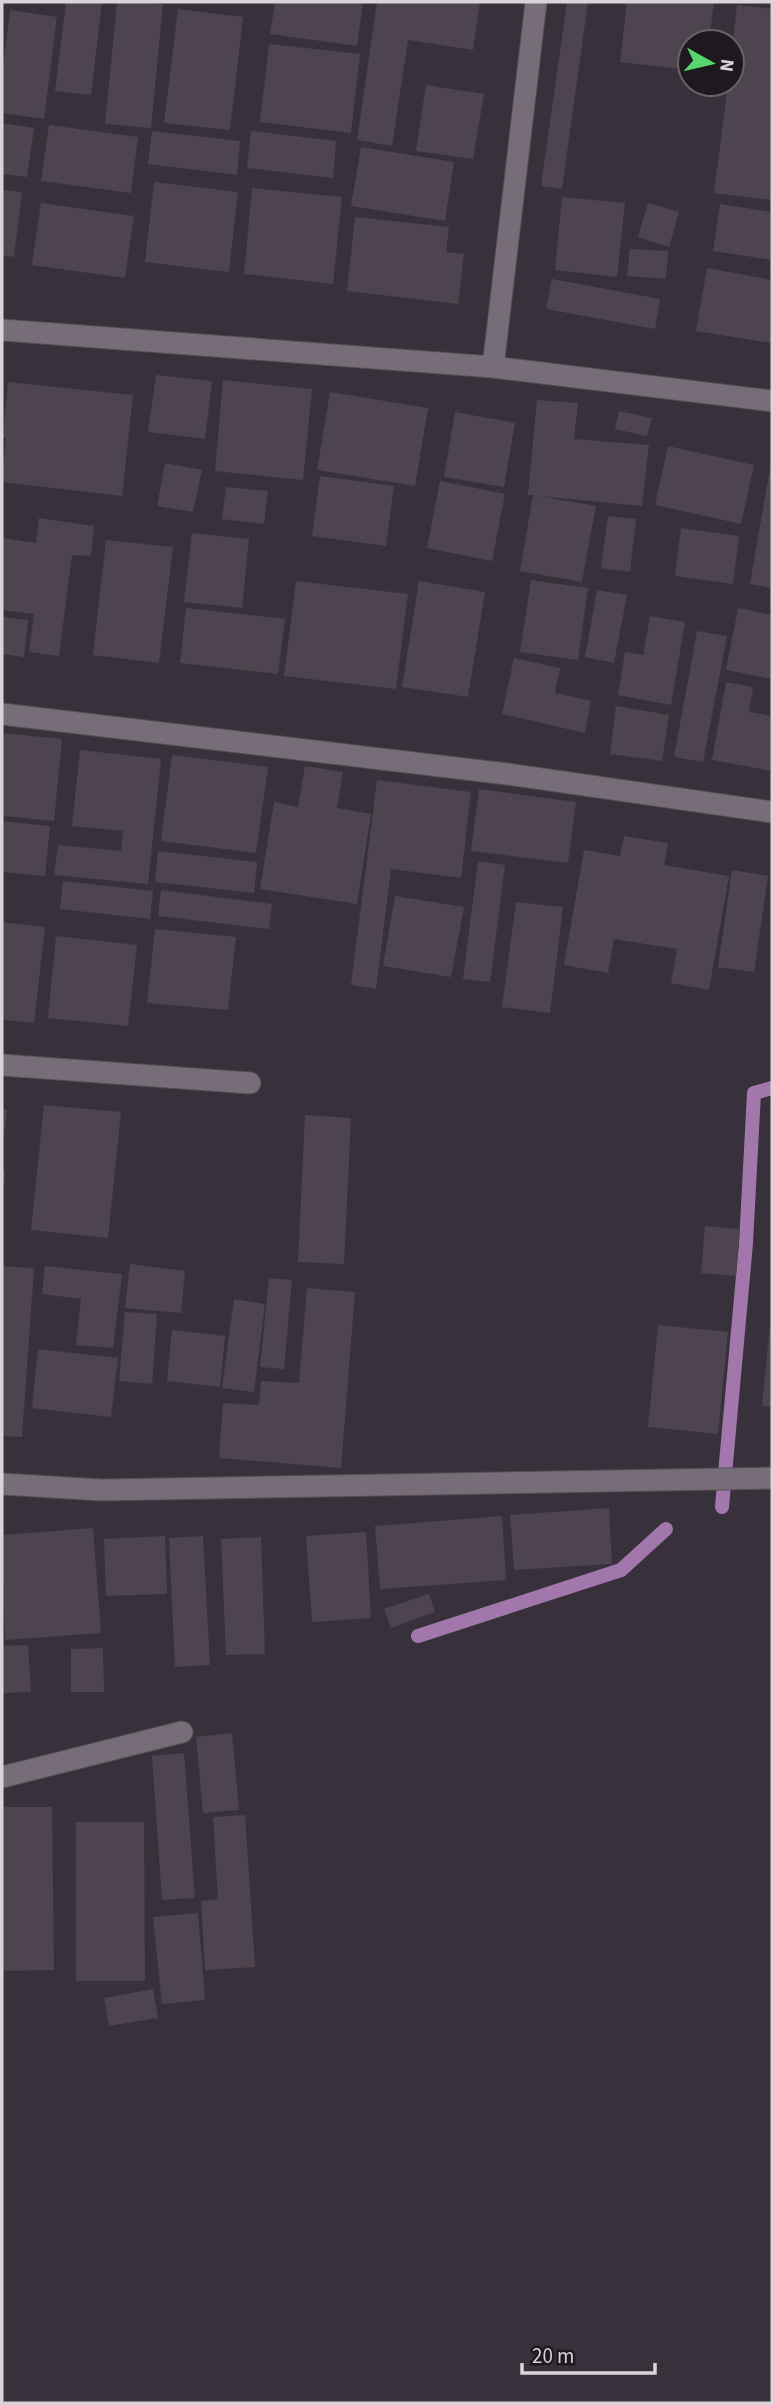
<svg xmlns="http://www.w3.org/2000/svg" width="774" height="2405" viewBox="0 0 774 2405" font-family="'Source Sans 3',sans-serif">
  <style>
    .lines { fill: none; stroke-linecap: round; stroke-linejoin: round }
    .stream { stroke: #a278ac; stroke-width: 14 }
    .building { fill: #4d444f }
    .minor-casing { stroke: #544c55; stroke-width: 23 }
    .minor { stroke: #776d79; stroke-width: 21 }
  </style>
  <rect width="100%" height="100%" fill="#38303a"/>
  <g class="lines">
    <path class="stream" d="M722,1507L746,1243L754,1093L772,1088
      M418,1636L621,1570L666,1529"/>
  </g>
  <path class="building" d="M66,2H102L91,95L55,91Z
    M117,2L163,4L151,128L105,124Z
    M275,2H363L357,46L270,34Z
    M377,2H480L473,50L408,40L392,146L357,140Z
    M567,2H588L562,189L541,186Z
    M627,2H714L709,42H690V70L620,62Z
    M737,5L772,9V200L714,193L728,84H732V47Z
    M178,9L243,17L230,130L164,123Z
    M10,10L57,17L44,119L2,113V74Z
    M269,44L360,54L351,133L260,122Z
    M426,85L484,94L473,159L416,151Z
    M2,123L34,128L27,177L2,174Z
    M49,125L138,137L131,193L41,181Z
    M152,131L240,141L237,175L148,164Z
    M251,131L336,141L333,178L247,168Z
    M361,147L454,162L445,221L351,206Z
    M154,182L238,192L229,272L145,262Z
    M252,188L342,197L333,284L244,274Z
    M2,190L22,192L14,257L2,255Z
    M562,197L625,203L617,277L555,270Z
    M41,203L134,216L125,278L32,265Z
    M648,203L679,212L669,247L638,237Z
    M720,204L772,212V260L713,251Z
    M355,217L449,227L446,252L464,254L458,304L347,291Z
    M630,249L668,251L666,279L627,276Z
    M707,268L772,280L771,343L696,331Z
    M552,279L660,299L655,329L546,309Z
    M156,375L212,381L205,439L148,432Z
    M223,380L312,389L303,480L215,471Z
    M8,382L133,395L122,496L2,482L6,438L3,437Z
    M330,392L428,408L415,486L317,470Z
    M537,400L578,403L574,439L649,445L642,506L538,496L596,506L582,582L520,571L533,495H528Z
    M619,411L652,418L647,436L615,429Z
    M455,412L515,423L504,487L444,477Z
    M668,446L754,465L741,524L655,505Z
    M771,462H772V588L750,584Z
    M165,463L202,470L193,512L157,506Z
    M320,476L394,486L386,546L312,536Z
    M440,481L505,494L492,561L427,548Z
    M226,487L268,491L264,524L222,519Z
    M608,516L636,519L630,572L601,568Z
    M39,518L94,526L91,556L72,555L59,656L29,652L34,614L2,610V538L36,543Z
    M681,528L739,536L733,584L675,576Z
    M192,533L249,539L242,608L184,602Z
    M106,540L173,547L159,663L93,655Z
    M531,580L588,588L578,660L520,652Z
    M296,581L408,594L396,689L284,676Z
    M419,581L485,592L468,697L402,687Z
    M597,590L627,595L614,663L585,657Z
    M186,608L285,619L278,674L180,663Z
    M738,608L772,615V679L726,670Z
    M650,616L685,622L671,705L618,695L625,652L643,655Z
    M2,617L28,620L24,657L2,654Z
    M697,631L727,636L703,762L674,757Z
    M514,658L560,668L555,693L591,701L585,733L502,714Z
    M726,682L753,687L749,712L772,716V771L712,760Z
    M616,706L669,715L662,761L610,754Z
    M2,733L62,739L54,821L2,816Z
    M80,750L161,759L148,884L54,875L58,845L121,851L123,831L72,826Z
    M172,755L268,767L256,853L161,841Z
    M305,766L343,772L337,808L371,814L357,904L260,889L274,802L298,807Z
    M377,780L471,792L461,878L391,869L376,989L351,985Z
    M479,789L576,802L568,863L471,851Z
    M2,821L50,826L45,876L2,872Z
    M624,836L668,843L664,865L729,876L709,990L671,983L677,949L614,939L608,973L564,965L584,850L620,856Z
    M158,851L257,862L254,893L155,882Z
    M478,861L505,865L490,982L463,979Z
    M732,870L768,876L754,972L718,967Z
    M63,881L153,891L150,919L60,909Z
    M161,890L272,904L269,929L158,916Z
    M395,896L464,907L451,977L383,966Z
    M516,902L563,907L550,1013L502,1007Z
    M2,922L45,927L34,1023L2,1020Z
    M155,929L236,937L228,1010L147,1003Z
    M56,936L137,945L128,1026L48,1018Z
    M44,1105L121,1112L108,1238L31,1230Z
    M2,1109L7,1110L3,1143L2,1142Z
    M305,1115L351,1118L344,1264L298,1262Z
    M2,1170H5L4,1188H2Z
    M705,1226L740,1229L736,1276L701,1273Z
    M130,1264L185,1271L181,1313L125,1308Z
    M2,1266L34,1268L22,1437L2,1436Z
    M45,1266L122,1274L113,1348L76,1345L81,1299L42,1294Z
    M269,1278L292,1280L284,1369L260,1367Z
    M307,1288L355,1292L341,1468L219,1458L223,1403L259,1405L261,1381L299,1383Z
    M234,1299L265,1304L254,1392L222,1388Z
    M125,1312L157,1314L152,1384L119,1381Z
    M770,1324H772V1407L762,1406Z
    M658,1325L728,1332L718,1434L648,1427Z
    M172,1330L225,1336L220,1387L167,1381Z
    M38,1349L118,1358L111,1417L32,1408Z
    M609,1508L612,1564L514,1570L510,1515Z
    M502,1516L506,1580L380,1589L375,1526Z
    M93,1528L101,1633L5,1640L2,1535Z
    M366,1532L371,1618L312,1622L306,1536Z
    M165,1536L167,1594L106,1596L104,1539Z
    M203,1536L210,1665L175,1667L169,1538Z
    M261,1537L265,1654L226,1655L221,1539Z
    M429,1594L435,1612L391,1628L384,1609Z
    M28,1645L31,1692L2,1693V1646Z
    M103,1648L104,1692H71V1649Z
    M232,1733L239,1810L203,1813L196,1737Z
    M184,1753L195,1898L162,1900L152,1756Z
    M2,1807H52L54,1970L2,1971Z
    M245,1815L255,1967L205,1970L201,1901L218,1899L213,1817Z
    M76,1822H144L145,1981H76Z
    M198,1913L205,2000L162,2004L153,1917Z
    M153,1989L158,2018L109,2026L104,1998Z"/>
  <g class="lines">
    <defs>
      <path id="minor" d="M2,330L493,367L772,401
        M493,367L536,2
        M2,714L507,774L772,812
        M2,1065L250,1083
        M2,1484L102,1490L772,1478
        M2,1777L182,1732"/>
    </defs>
    <use href="#minor" class="minor-casing"/>
    <use href="#minor" class="minor"/>
  </g>
  <rect width="774" height="2405" fill="none" stroke="#d9d3da" stroke-width="7"/>
  <g transform="translate(711 63) rotate(98)"><circle r="33" fill="#1d191e" stroke="#686369" stroke-width="2"/>
  <path d="M0-5L12 26L0 18L-12 26Z" fill="#57d570"/>
  <text y="-10" font-size="19" font-weight="bold" text-anchor="middle" fill="#d9d3da">N</text>
  </g>
  <path d="M522 2363v10h133v-10" fill="none" stroke="#d9d3da" stroke-width="3.5"/>
  <text x="532" y="2363" font-size="21" fill="#d9d3da" stroke="#1d191e" stroke-width="5" paint-order="stroke">20 m</text>
</svg>
